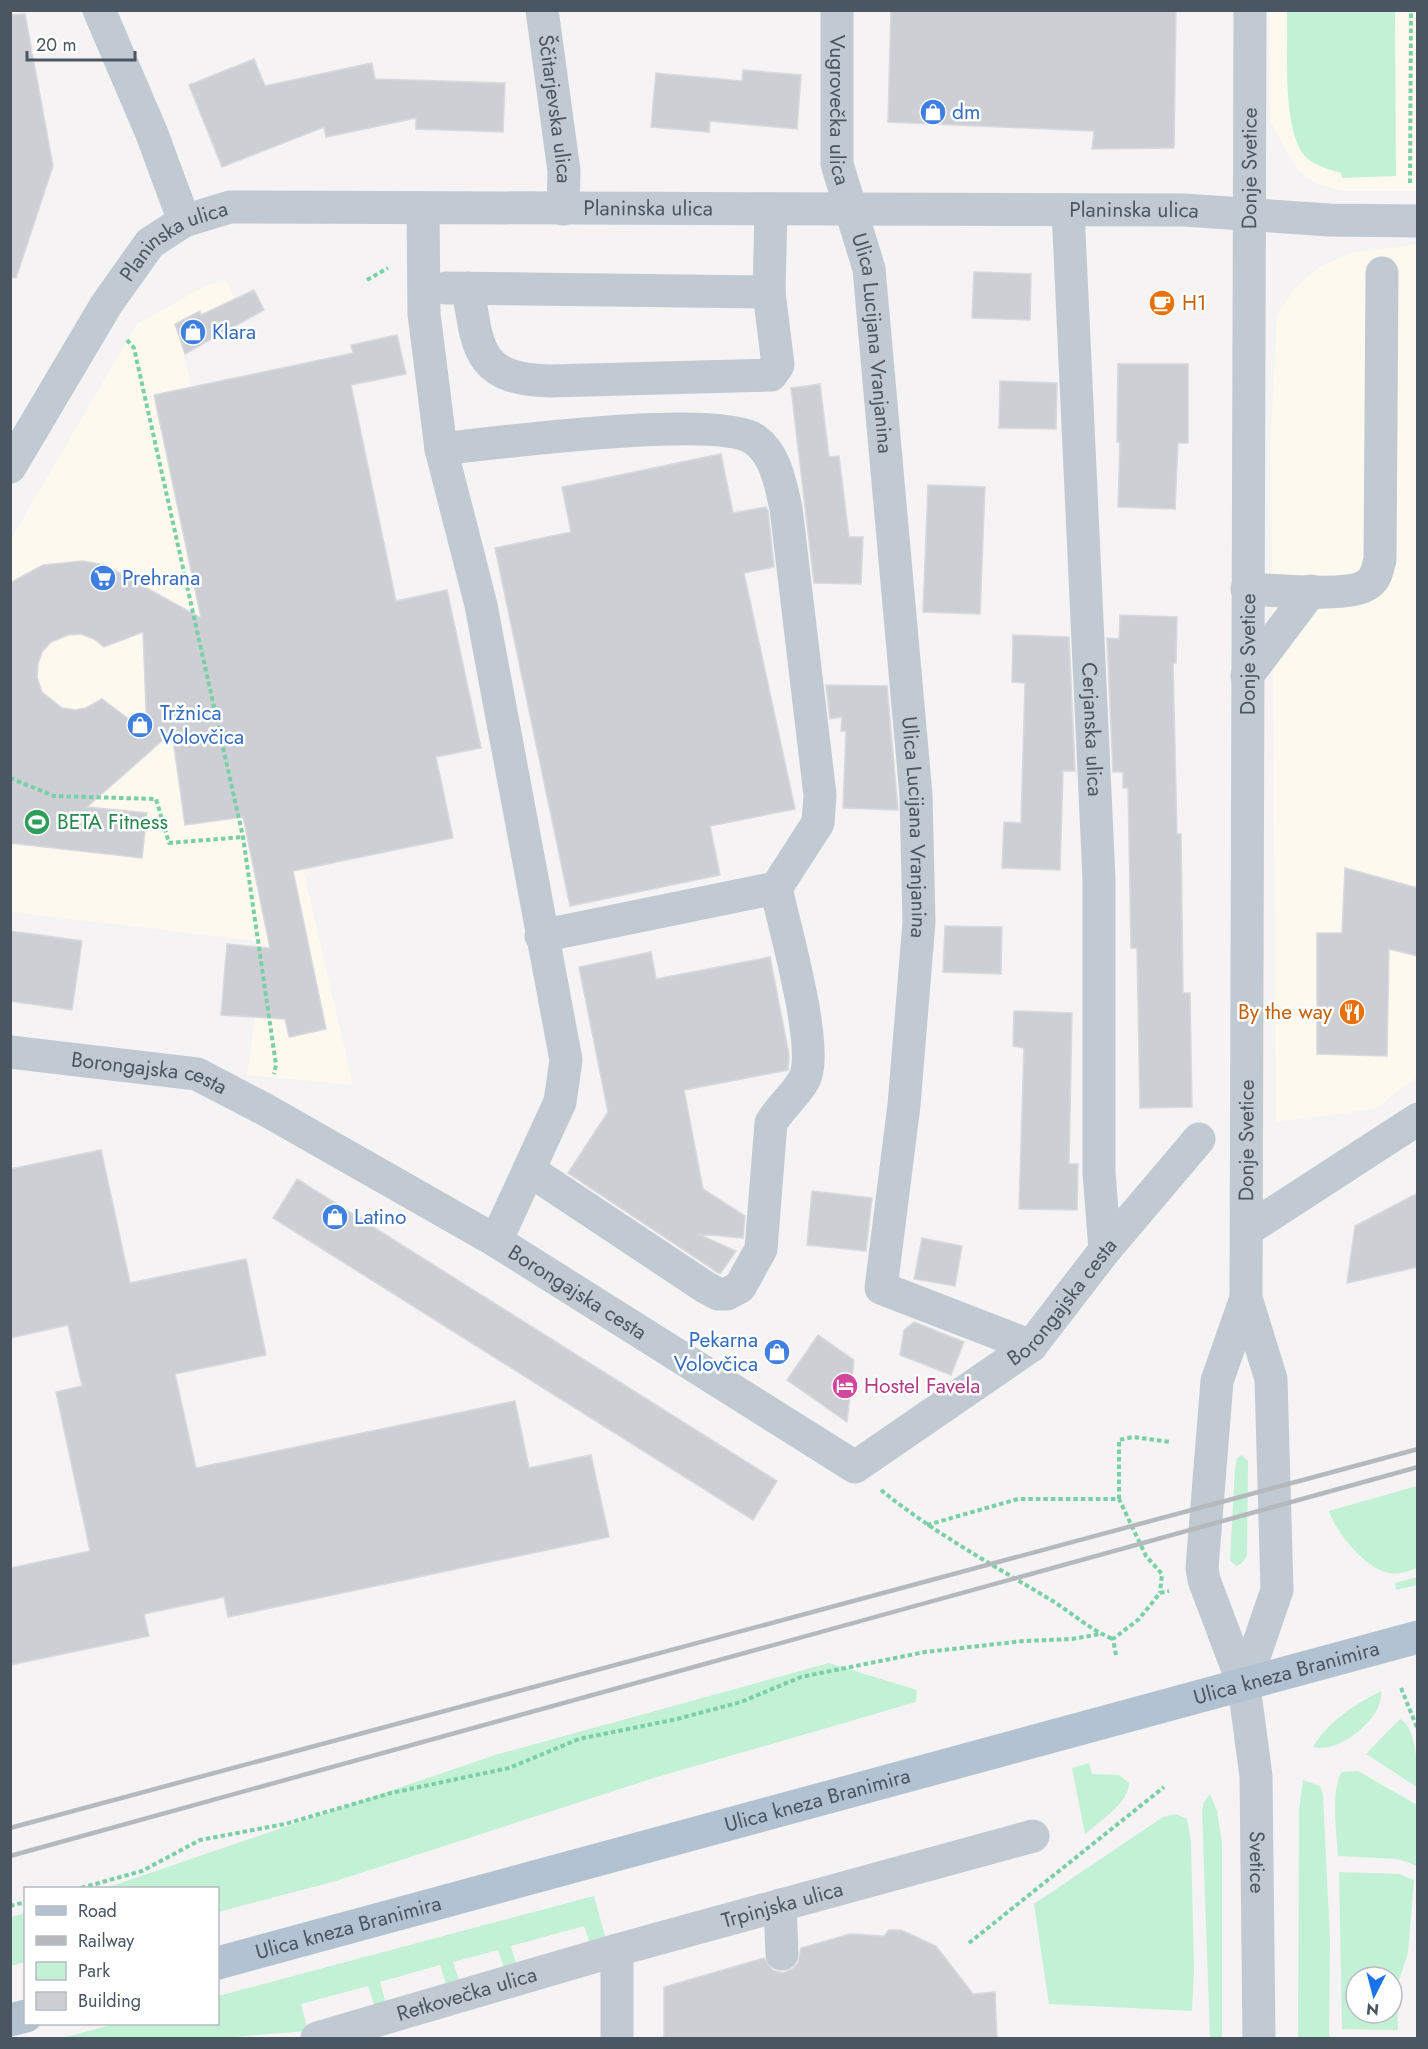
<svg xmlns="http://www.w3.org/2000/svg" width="1428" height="2049" viewBox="0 0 1428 2049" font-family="Jost,sans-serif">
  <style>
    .commercial { fill: #fdf9ef }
    .green { fill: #c3f1d5; fill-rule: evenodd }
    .building { fill: #cdcfd5; stroke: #d7d9de; stroke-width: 1.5; fill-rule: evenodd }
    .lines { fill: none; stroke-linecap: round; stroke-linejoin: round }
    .path { stroke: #7ad0a6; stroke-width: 4; stroke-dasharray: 4.5 3; stroke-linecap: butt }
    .minor { stroke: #c1cad2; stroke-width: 33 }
    .major { stroke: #b3c2d1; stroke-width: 33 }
    .rail { stroke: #b5b8bd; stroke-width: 4.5 }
    .labels { text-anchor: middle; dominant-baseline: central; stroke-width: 5; stroke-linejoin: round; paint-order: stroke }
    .street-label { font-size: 21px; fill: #4a5661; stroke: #fff }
    .shop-label { font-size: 21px; fill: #366cbe; stroke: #fff; text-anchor: start }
    .food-label { font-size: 21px; fill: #c56008; stroke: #fff; text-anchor: start }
    .leisure-label { font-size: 21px; fill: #27864d; stroke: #fff; text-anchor: start }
    .hotel-label { font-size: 21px; fill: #b23c85; stroke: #fff; text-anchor: start }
  </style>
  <rect width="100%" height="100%" fill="#f5f3f3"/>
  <path class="commercial" d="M1269,11H1417V191H1343L1316,184L1297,169L1270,121Z
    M1417,244V1077L1375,1109L1276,1122L1271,430L1277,315L1296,287L1318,268L1351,253Z
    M227,281L244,321L184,354L353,1085L247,1075L261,974L256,941L11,912V539L137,324L207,285Z"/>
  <path class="green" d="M1287,11H1395L1396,176L1342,178L1341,173C1329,169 1311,165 1303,154C1282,123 1288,49 1287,11Z
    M1242,1455L1248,1461L1247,1556L1241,1564L1236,1566L1230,1560L1235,1468L1237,1458Z
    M1417,1486V1568C1408,1571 1399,1575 1390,1573C1367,1571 1335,1531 1329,1511Z
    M1417,1577V1585L1396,1590L1395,1583Z
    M829,1663L917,1690L916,1702L654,1778L336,1881L218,1912V1888H106L495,1755Z
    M1381,1691C1385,1717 1338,1755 1313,1747C1330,1720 1354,1705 1381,1691Z
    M1400,1719C1417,1727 1418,1770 1417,1787L1366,1754Z
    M1089,1763L1092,1774L1119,1775L1129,1783C1129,1803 1099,1822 1085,1834L1072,1768Z
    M1358,1771L1417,1805V1866L1398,1859L1338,1856C1337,1835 1330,1790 1342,1772Z
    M1303,1780L1320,1786L1323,1795L1330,1940L1329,2038H1298L1299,1810Z
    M1210,1794L1217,1811L1222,1843V2038H1210L1202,1811L1204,1802Z
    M1175,1814L1187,1819L1191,1841L1194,1970L1192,2011L1049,2004L1034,1904L1163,1817Z
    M1339,1872L1399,1874L1414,1880L1408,1953L1397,1986L1398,2030L1342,2029ZM1356,1977H1392V2013H1356Z
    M594,1896L605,1936L604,1942L591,1946L584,1926L511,1946L517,1968L505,1970L498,1950L453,1962L461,1986L448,1990L440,1965L380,1982L386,2004L375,2007L368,1986L301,2004L308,2031L221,2038H62L115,2024H218V1996Z
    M25,1913V1962L11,1966V1917Z"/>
  <path class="building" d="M891,10H1176L1174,148L1092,149L1094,131L888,122Z
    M25,14L53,166L16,278L10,277V15Z
    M254,59L265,86L372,63L375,79L505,83L503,132L416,129V118L326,137L324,127L222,167L189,85Z
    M743,70L801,75L797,129L710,121L709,132L651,127L656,73L742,81Z
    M974,272L1031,274L1030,320L972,318Z
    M254,290L264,310L185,354L175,324L200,311L201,315Z
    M397,335L406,374L351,385L396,601L447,590L481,748L436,757L453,838L293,871L326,1029L289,1037L285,1019L221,1015L227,944L270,948L243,817L185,825L172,732L87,807L147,813L142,858L10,843V583L43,565L82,561L105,565L201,618L154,395L353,353L351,345ZM143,632L147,733L102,699L86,708L75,710L62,708L42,692L37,677L38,664L42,652L51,642L68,635L81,634L94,639L104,647Z
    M1118,364H1188V443H1178L1175,509L1118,507L1120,442H1117Z
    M1000,381L1057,383L1056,429L999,428Z
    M820,384L829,457L839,456L849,537H863L861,584L814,583L791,388Z
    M721,454L733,513L766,507L768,511L774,567L744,573L795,809L710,826L720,875L570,906L495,548L571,532L562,487Z
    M928,485L985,487L980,614L923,612Z
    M1120,615L1177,617L1176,663H1173L1177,834H1181L1183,993H1190L1192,1107L1140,1108L1137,948H1131L1128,788H1123V772H1113L1107,638L1119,639Z
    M1013,635L1069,637L1075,771H1063L1060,870L1002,868L1004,822L1021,823L1025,683L1012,682Z
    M826,685L887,686L898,810L843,808L846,731H841L842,717L830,719Z
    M1345,868L1418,888V956L1389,949L1387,1056L1317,1054V933H1342Z
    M945,926L1002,927L1001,974L943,972Z
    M10,931L82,941L72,1010L10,1001Z
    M651,952L656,979L770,957L789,1055L788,1070L684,1090L703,1189L745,1216L743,1238L698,1234L736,1251L720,1274L568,1173L608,1112L579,967Z
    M1014,1011L1072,1013L1069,1164H1078L1077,1210L1019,1209L1024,1048L1013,1046Z
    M101,1150L130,1283L246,1259L266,1355L175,1374L196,1468L515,1401L529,1468L591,1455L609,1537L228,1617L224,1597L144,1614L149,1636L10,1665V1568L90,1551L56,1392L82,1386L68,1325L10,1338V1169Z
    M297,1179L777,1481L753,1520L273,1218Z
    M812,1191L872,1198L866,1251L807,1245Z
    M1418,1193V1267L1347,1283L1355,1226Z
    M922,1238L962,1246L955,1286L914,1279Z
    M914,1322L964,1342L951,1375L900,1355L904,1330Z
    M818,1335L854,1360L847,1422L787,1380Z
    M889,1930H901L936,1946L973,1994L995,1992L997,2038H664V1987L764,1958L773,1970L783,1973L792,1969L798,1963L801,1948L850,1934L884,1936Z"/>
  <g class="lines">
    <path class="path" d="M1410,183L1411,10
      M367,280L388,268
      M127,340L134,348L243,837L276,1065L274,1074
      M10,778L54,796L156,799L169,843L243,837
      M881,1490C934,1533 993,1565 1051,1600C1071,1612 1090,1630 1113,1639
      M1119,1499V1440L1133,1437L1170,1442
      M927,1525L1018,1499H1119L1146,1556L1162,1574L1160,1593
      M1116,1655L1113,1639L1139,1619L1160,1593L1169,1591
      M1401,1688L1418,1730
      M81,1888L142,1871L200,1840L285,1824L391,1793L509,1768L579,1739L677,1719L741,1702L801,1677L925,1652L1024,1641L1072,1639L1100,1634
      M10,1906L26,1902
      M969,1943L1164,1787"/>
    <g class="minor">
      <path d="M99,10L152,134L184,221"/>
      <path id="s1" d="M542,10L564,171L563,209"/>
      <path id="s2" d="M837,10V164L869,269L916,795L919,922L904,1105L881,1288L1031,1346"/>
      <path d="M423,208L424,314L441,449L481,605L566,1060L560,1102L496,1241"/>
      <path id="s3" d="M1068,210L1099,879V1172L1105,1250"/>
      <path d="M446,288L769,292L771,209"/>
      <path d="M468,288C478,351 478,379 550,381L771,375L778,365L769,292"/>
      <path d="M441,449C496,443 715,414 754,439C776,454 780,483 786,508L820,795L818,823L776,888"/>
      <path id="s4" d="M10,467L106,305L150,243L184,221L230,207L1184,210L1329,220L1418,221"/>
      <path d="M1247,589C1272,590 1351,598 1368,584C1377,578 1377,569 1380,560L1382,273"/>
      <path d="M1247,676L1311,591"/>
      <path id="s5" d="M10,1052L197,1074L266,1110L496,1241L855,1467L1031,1346L1105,1250L1199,1139"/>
      <path d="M529,1170L705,1287L718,1294H727L740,1287L761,1249L771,1123C780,1107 801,1090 806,1075C817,1040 785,929 776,888L541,936"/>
      <path d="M1247,1230L1418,1119"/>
      <path id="s6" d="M1246,1298L1217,1381L1202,1568L1204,1580L1244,1686L1256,1776L1259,2038"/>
      <path id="s7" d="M1244,1686L1277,1590L1271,1379L1246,1298L1250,10"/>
      <path d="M780,1905L782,1954"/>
      <path d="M617,1950V2038"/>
      <path id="s8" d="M317,2038L617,1950L1033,1836"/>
    </g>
    <g class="major">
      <path id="s9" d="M218,1963L1418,1637"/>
      <path d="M10,2020L26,2016"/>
    </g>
    <path class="rail" d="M10,1828L1418,1449
      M10,1856L1418,1467"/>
  </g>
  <defs>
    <symbol id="shop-disc" viewBox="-11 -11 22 22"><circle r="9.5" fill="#3f7fe0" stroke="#fff"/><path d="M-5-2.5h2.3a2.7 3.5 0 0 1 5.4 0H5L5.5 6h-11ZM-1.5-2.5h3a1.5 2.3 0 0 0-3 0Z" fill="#fff"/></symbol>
    <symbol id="cafe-disc" viewBox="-11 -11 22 22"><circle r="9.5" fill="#e8710a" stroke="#fff"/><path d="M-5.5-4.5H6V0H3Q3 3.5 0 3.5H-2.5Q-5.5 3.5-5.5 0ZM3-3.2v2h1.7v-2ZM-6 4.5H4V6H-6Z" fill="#fff"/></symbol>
    <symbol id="supermarket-disc" viewBox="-11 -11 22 22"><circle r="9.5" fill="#3f7fe0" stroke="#fff"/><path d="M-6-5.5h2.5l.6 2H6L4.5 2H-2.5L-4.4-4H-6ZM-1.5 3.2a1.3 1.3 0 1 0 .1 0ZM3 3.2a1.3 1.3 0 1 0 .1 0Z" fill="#fff"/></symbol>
    <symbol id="stadium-disc" viewBox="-11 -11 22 22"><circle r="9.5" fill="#2e9e5b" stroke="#fff"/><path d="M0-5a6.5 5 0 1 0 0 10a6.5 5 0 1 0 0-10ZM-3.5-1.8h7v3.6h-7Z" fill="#fff"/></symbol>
    <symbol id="restaurant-disc" viewBox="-11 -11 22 22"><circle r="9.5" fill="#e8710a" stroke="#fff"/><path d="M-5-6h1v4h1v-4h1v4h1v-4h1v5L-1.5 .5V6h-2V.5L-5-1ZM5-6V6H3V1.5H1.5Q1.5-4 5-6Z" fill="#fff"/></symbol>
    <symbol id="hotel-disc" viewBox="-11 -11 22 22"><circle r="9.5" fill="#d1479c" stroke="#fff"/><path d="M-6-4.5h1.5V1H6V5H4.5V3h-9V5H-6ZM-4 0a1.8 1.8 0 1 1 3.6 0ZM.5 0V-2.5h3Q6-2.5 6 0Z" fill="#fff"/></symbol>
  </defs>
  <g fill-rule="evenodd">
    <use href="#shop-disc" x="918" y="97" width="30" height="30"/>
    <use href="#cafe-disc" x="1147" y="288" width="30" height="30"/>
    <use href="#shop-disc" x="178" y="317" width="30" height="30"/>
    <use href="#supermarket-disc" x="88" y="563" width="30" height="30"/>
    <use href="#shop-disc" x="125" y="710" width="30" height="30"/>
    <use href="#stadium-disc" x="22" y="807" width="30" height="30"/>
    <use href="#restaurant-disc" x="1337" y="997" width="30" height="30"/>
    <use href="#shop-disc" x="320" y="1202" width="30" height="30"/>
    <use href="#shop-disc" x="762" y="1337" width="30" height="30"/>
    <use href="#hotel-disc" x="830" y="1371" width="30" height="30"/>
  </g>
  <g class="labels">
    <g class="street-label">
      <text stroke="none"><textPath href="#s1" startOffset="100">Ščitarjevska ulica</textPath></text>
      <text stroke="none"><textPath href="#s2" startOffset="100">Vugrovečka ulica</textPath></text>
      <text stroke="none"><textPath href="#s7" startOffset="1527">Donje Svetice</textPath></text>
      <text stroke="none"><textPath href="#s4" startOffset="771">Planinska ulica</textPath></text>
      <text stroke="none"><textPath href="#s4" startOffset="1257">Planinska ulica</textPath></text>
      <text stroke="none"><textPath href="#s4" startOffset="285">Planinska ulica</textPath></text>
      <text stroke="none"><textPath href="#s2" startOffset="338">Ulica Lucijana Vranjanina</textPath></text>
      <text stroke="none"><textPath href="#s7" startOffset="1041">Donje Svetice</textPath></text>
      <text stroke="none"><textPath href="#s3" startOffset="520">Cerjanska ulica</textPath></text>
      <text stroke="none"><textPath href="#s2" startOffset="824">Ulica Lucijana Vranjanina</textPath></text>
      <text stroke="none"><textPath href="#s5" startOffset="141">Borongajska cesta</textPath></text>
      <text stroke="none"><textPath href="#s7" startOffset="555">Donje Svetice</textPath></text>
      <text stroke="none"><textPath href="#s5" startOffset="627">Borongajska cesta</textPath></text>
      <text stroke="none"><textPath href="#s5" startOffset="1222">Borongajska cesta</textPath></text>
      <text stroke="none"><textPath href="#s9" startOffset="1107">Ulica kneza Branimira</textPath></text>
      <text stroke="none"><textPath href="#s9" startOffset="621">Ulica kneza Branimira</textPath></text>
      <text stroke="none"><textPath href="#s6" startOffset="578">Svetice</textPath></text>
      <text stroke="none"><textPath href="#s8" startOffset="484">Trpinjska ulica</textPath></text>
      <text stroke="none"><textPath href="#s9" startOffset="135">Ulica kneza Branimira</textPath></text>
      <text stroke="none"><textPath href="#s8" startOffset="156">Retkovečka ulica</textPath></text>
    </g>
    <g class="shop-label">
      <text x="952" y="112">dm</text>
      <text x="212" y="332">Klara</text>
      <text x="122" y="578">Prehrana</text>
      <text x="160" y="713">Tržnica<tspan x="160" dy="24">Volovčica</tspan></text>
      <text x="354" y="1217">Latino</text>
      <text x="758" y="1340" text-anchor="end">Pekarna<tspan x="758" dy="24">Volovčica</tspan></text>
    </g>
    <g class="food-label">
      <text x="1182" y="303">H1</text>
      <text x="1332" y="1012" text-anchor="end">By the way</text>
    </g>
    <g class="leisure-label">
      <text x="57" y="822">BETA Fitness</text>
    </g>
    <g class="hotel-label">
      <text x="864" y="1386">Hostel Favela</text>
    </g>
  </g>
  <rect width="1428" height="2049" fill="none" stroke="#4a5661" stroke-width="24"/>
  <rect x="24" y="1887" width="195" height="138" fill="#ffffff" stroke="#b7bbc0" stroke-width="1.5"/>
  <rect x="36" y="1906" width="30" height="9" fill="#b3c2d1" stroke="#b7bbc0" stroke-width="1.5"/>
  <text x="78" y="1917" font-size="18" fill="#4a5661">Road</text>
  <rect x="36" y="1936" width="30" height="9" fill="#b5b8bd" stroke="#b7bbc0" stroke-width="1.5"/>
  <text x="78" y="1947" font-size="18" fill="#4a5661">Railway</text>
  <rect x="36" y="1962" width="30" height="18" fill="#c3f1d5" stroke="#b7bbc0" stroke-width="1.5"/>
  <text x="78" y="1977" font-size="18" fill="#4a5661">Park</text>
  <rect x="36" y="1992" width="30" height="18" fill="#cdcfd5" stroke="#b7bbc0" stroke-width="1.5"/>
  <text x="78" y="2007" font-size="18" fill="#4a5661">Building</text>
  <g transform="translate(1374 1995) rotate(186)"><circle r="28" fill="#ffffff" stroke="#b7bbc0" stroke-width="1.5"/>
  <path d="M0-4.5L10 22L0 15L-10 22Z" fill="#1a73e8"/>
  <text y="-9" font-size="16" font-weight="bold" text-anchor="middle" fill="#4a5661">N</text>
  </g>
  <path d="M27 51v9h108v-9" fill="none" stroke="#4a5661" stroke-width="3"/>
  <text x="36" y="51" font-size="18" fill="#4a5661" stroke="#ffffff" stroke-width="4.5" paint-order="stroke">20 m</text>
</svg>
